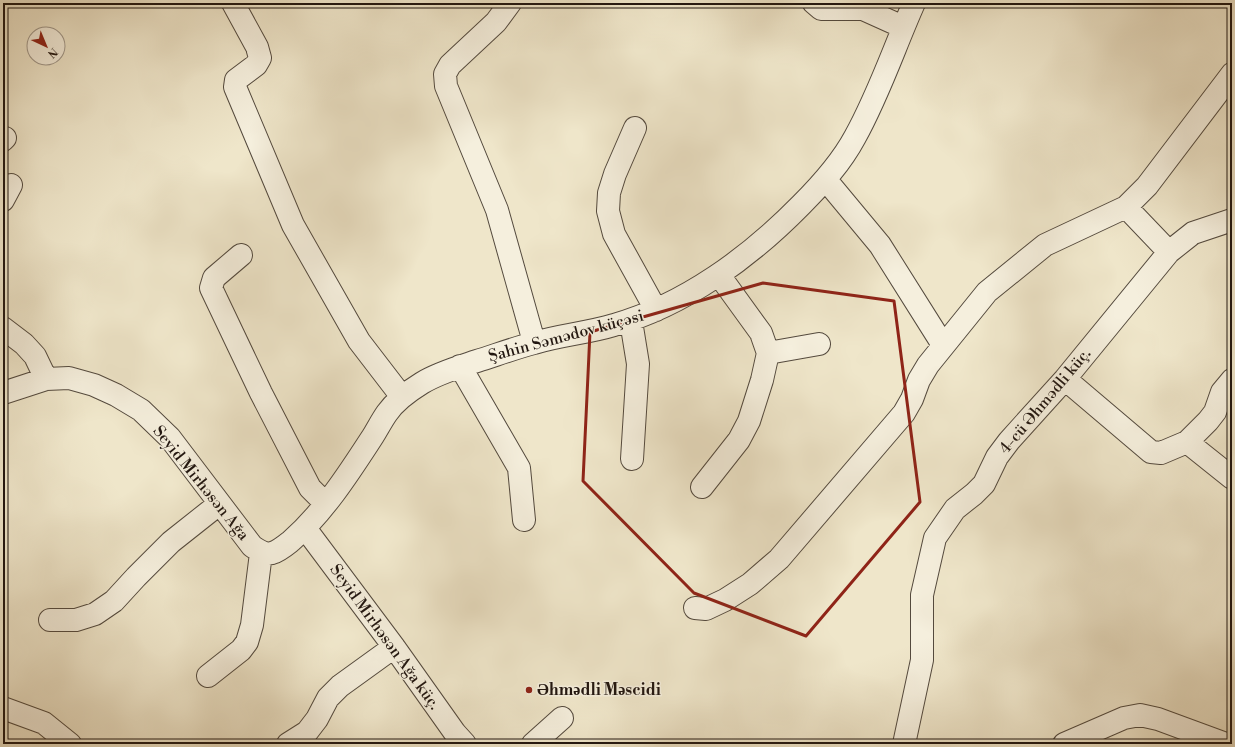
<svg xmlns="http://www.w3.org/2000/svg" width="1235" height="747" viewBox="0 0 1235 747" font-family="'Libre Bodoni',serif">
  <style>
    .lines { fill: none; stroke-linecap: round; stroke-linejoin: round }
    .minor-casing { stroke: #544a3e; stroke-width: 24 }
    .minor { stroke: #f5efdd; stroke-width: 22 }
    .marked { fill: none; stroke: #8f2418; stroke-width: 3; stroke-linejoin: round }
    .poi-dot { fill: #8f2418; stroke: #f5efdd; stroke-width: 1.5 }
    .labels { text-anchor: middle; dominant-baseline: central; stroke-width: 3; stroke-linejoin: round; paint-order: stroke }
    .street-label { font-size: 16px; fill: #211610; stroke: #f5efdd }
    .poi-label { font-size: 16px; font-weight: bold; fill: #211610; stroke: #f5efdd; text-anchor: start }
  </style>
  <rect width="100%" height="100%" fill="#efe6ca"/>
  <filter id="stains"><feTurbulence type="fractalNoise" baseFrequency=".005" numOctaves="4"/><feColorMatrix values="0 0 0 0 .2 0 0 0 0 .09 0 0 0 0 .02 0 0 0 .5 -.17"/></filter>
  <radialGradient id="worn" r=".72"><stop offset=".6" stop-color="#630" stop-opacity="0"/><stop offset="1" stop-color="#630" stop-opacity=".3"/></radialGradient>
  <g class="lines">
    <defs>
      <path id="minor" d="M233,3L257,47L260,58L256,65L236,80L235,87L293,225L359,341L402,397
        M510,3L496,22L450,65L445,74L446,86L497,210L534,342
        M814,3L821,9H863L903,27
        M635,128L615,174L609,193L608,211L614,234L656,310
        M3,140L5,138
        M826,180L880,245L943,345
        M3,200L11,185
        M1126,207L1169,252
        M241,255L214,278L211,288L261,393L310,488L325,503
        M631,321L638,364L632,459
        M3,328L24,344L35,356L46,379
        M768,353L819,344
        M460,366L519,468L524,520
        M1065,379L1151,452L1161,453L1187,442L1232,478
        M3,393L46,379L69,378L94,385L116,395L141,410L170,438L252,546C258,550 264,555 272,553C279,551 286,545 291,541C324,512 349,473 373,436C378,428 382,420 387,413C396,400 409,391 422,383C438,373 459,367 477,361C496,355 515,348 534,343C560,335 588,333 614,325C685,305 750,257 801,205C822,184 841,163 855,137C879,94 894,48 914,3
        M1187,442L1208,421L1215,412L1222,392L1232,380
        M702,487L739,440L749,421L762,380L768,353L761,333L719,275
        M305,528L394,647L455,733L465,744
        M695,608L706,609L725,600L750,584L779,559L904,413L912,399L919,380L928,365L987,292L1045,245L1126,207L1147,186L1232,74
        M50,620H76L95,614L114,601L136,577L171,542L219,504
        M208,676L241,650L247,642L252,625L261,553
        M3,708L44,723L70,744
        M288,744L307,732L317,719L328,698L340,686L394,647
        M533,744L562,718
        M904,744L922,660V595L935,538L955,509L974,494L984,484L997,457L1009,441L1065,379L1169,252L1193,233L1232,220
        M1064,744L1124,718L1140,715L1158,719L1226,744"/>
    </defs>
    <use href="#minor" class="minor-casing"/>
    <use href="#minor" class="minor"/>
  </g>
  <path class="marked" d="M763,283L894,301L920,502L806,636L694,593L583,481L590,332Z"/>
  <circle class="poi-dot" cx="529" cy="690" r="4"/>
  <g class="labels">
    <g class="street-label">
      <text transform="translate(566 336) rotate(-15)">Şahin Səmədov küçəsi</text>
      <text transform="translate(1045 401) rotate(-50)">4-cü Əhmədli küç.</text>
      <text transform="translate(201 483) rotate(51)">Seyid Mirhəsən Ağa</text>
      <text transform="translate(385 637) rotate(54)">Seyid Mirhəsən Ağa küç.</text>
    </g>
    <g class="poi-label">
      <text x="537" y="690">Әhmәdli Mәscidi</text>
    </g>
  </g>
  <rect width="1235" height="747" fill="none" stroke="#efe6ca" stroke-width="16"/>
  <rect x="4" y="4" width="1227" height="739" fill="none" stroke="#211610" stroke-width="2"/>
  <rect x="8" y="8" width="1219" height="731" fill="none" stroke="#211610"/>
  <g transform="translate(46 46) rotate(136)"><circle r="19" fill="#f5efdd" stroke="#a0988b"/>
  <path d="M0-3L7 15L0 10L-7 15Z" fill="#8f2418"/>
  <text y="-6" font-size="11" font-weight="bold" text-anchor="middle" fill="#211610">N</text>
  </g>
  <rect width="100%" height="100%" filter="url(#stains)"/>
  <rect width="100%" height="100%" fill="url(#worn)"/>
</svg>
